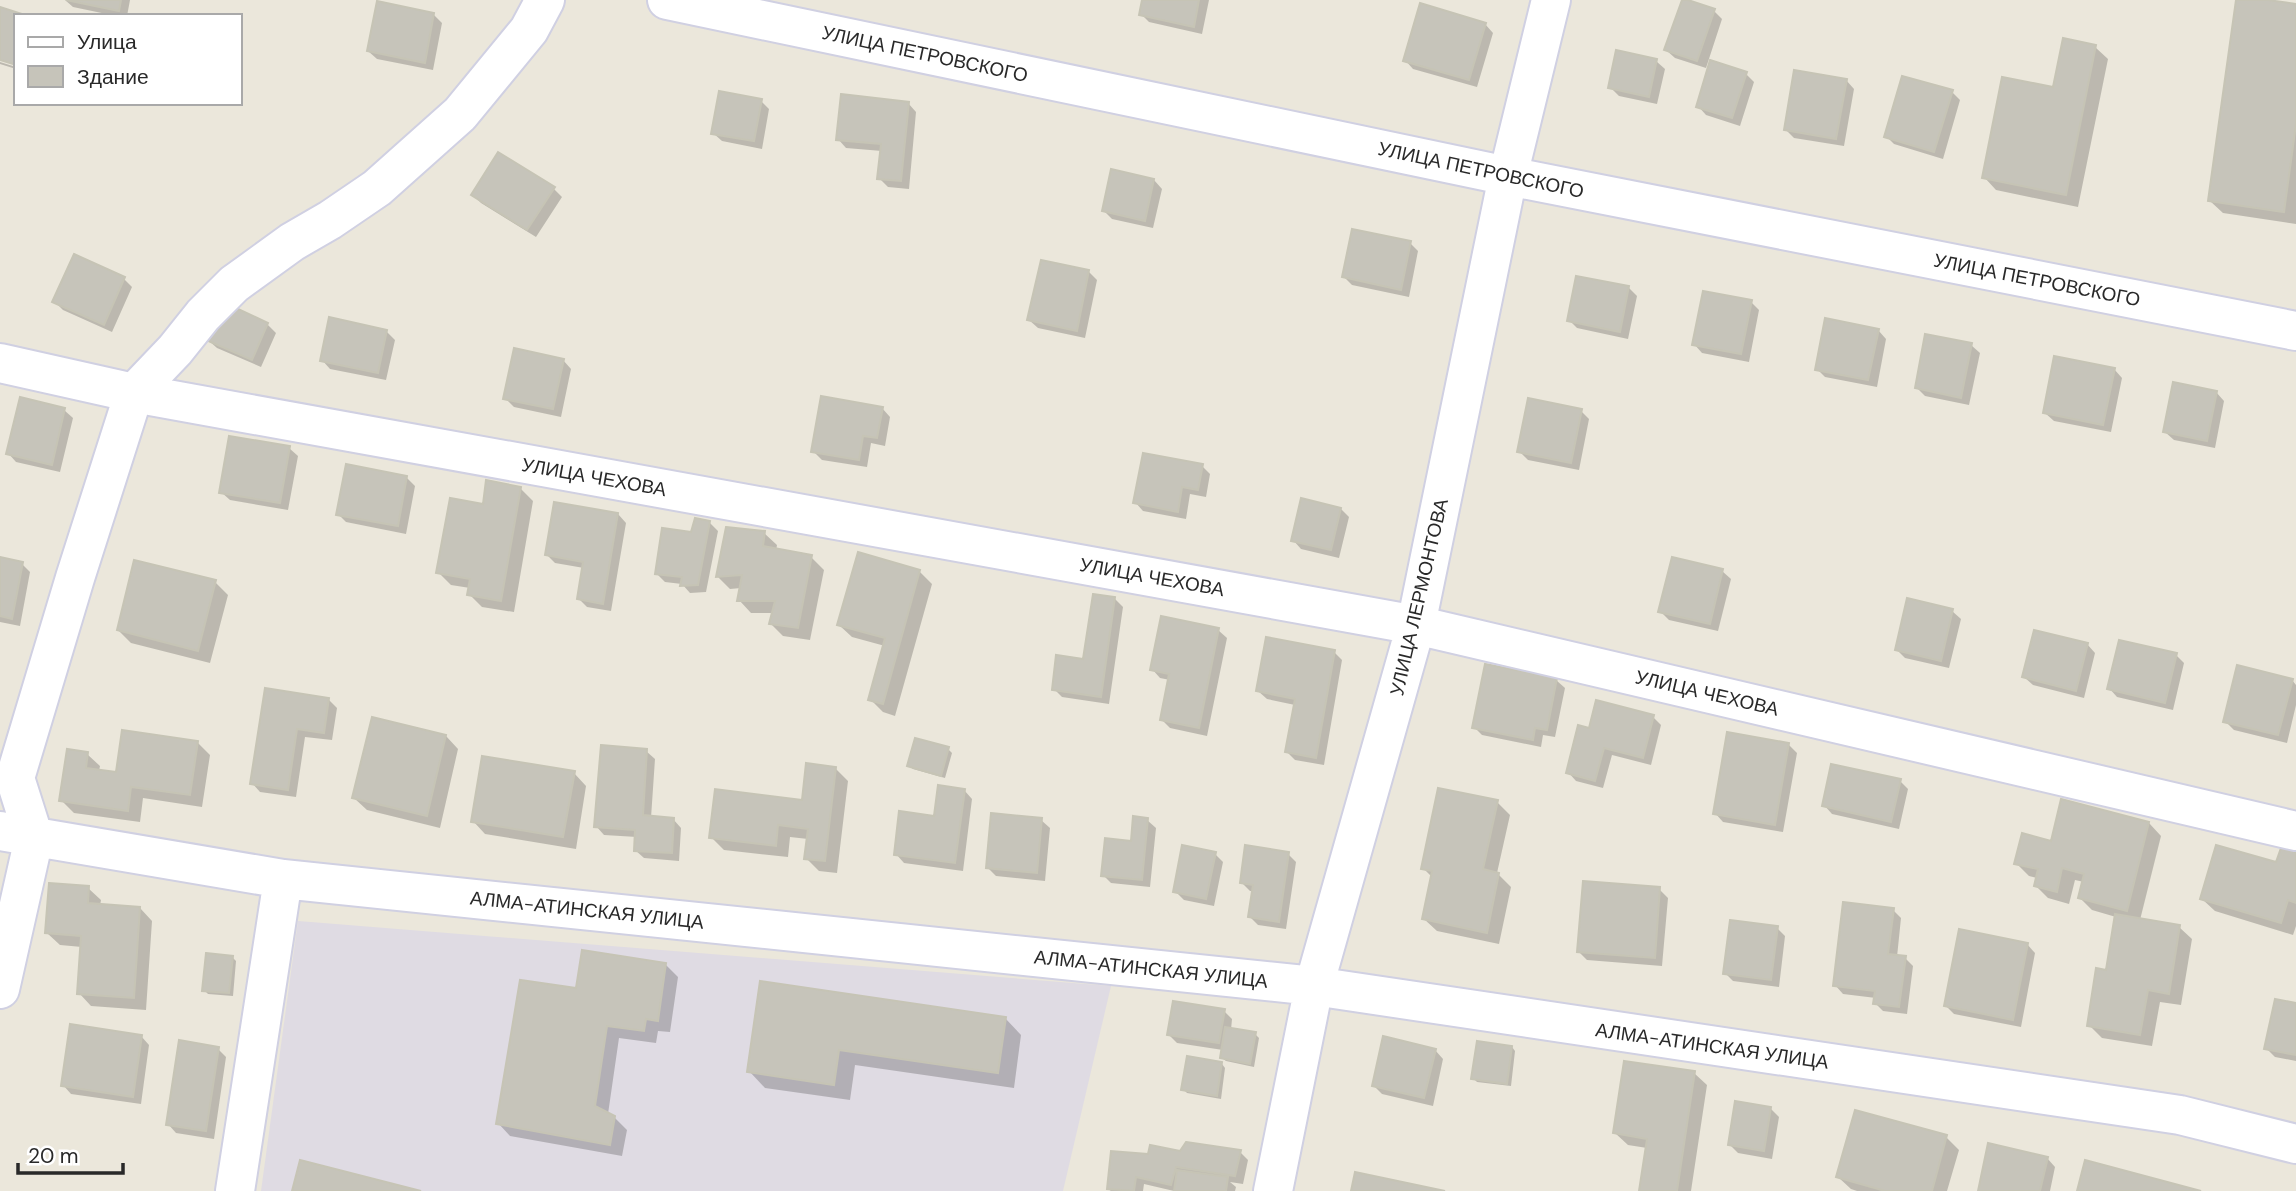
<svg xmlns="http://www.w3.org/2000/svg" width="2296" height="1191" viewBox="0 0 2296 1191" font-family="'DM Sans',sans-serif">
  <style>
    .industrial { fill: #dfdbe3 }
    .shadow { fill: #0003 }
    .building { fill: #c6c4ba; stroke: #c6c4b5; stroke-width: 2 }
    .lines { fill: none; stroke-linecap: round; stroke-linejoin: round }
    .minor-casing { stroke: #d0d0e2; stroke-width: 42 }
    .minor { stroke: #fff; stroke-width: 38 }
    .labels { text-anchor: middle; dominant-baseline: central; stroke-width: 5; stroke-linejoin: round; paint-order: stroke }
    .street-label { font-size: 19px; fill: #292929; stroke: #fff }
  </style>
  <rect width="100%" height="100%" fill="#ebe7db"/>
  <path class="industrial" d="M298,921L1111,986L1063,1191H261Z"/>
  <path class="shadow" d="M65,0H130L127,16H116L73,7Z
    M1144,0H1209L1202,34L1149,22L1141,14Z
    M2238,0H2255L2296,6V224L2223,213L2210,201Z
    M1714,11L1722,19L1706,68L1675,58L1666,50Z
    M433,14L442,23L433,70L377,59L368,51Z
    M1485,24L1493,33L1477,87L1413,69L1405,60Z
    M2095,47L2108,59L2078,207L1996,190L1984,177L2054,89Z
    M1656,61L1665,69L1657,104L1619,96L1610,87Z
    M0,62L16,67V69L0,64Z
    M1746,74L1754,82L1740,126L1706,115L1698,106Z
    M1846,80L1854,89L1844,146L1794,138L1786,130Z
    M1952,92L1960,100L1943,159L1894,144L1886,136Z
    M761,101L769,109L762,149L722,141L713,133Z
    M908,103L916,112L909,189L888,187L879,178L882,151L846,148L838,139Z
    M1154,180L1162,189L1153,228L1112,219L1104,211Z
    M553,188L562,197L536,237L481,203L473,195Z
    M1410,243L1418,251L1409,297L1352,285L1344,277Z
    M1089,272L1097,280L1085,338L1038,328L1029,320Z
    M124,279L132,287L112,332L63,310L54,301Z
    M1629,288L1637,296L1628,339L1577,328L1569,320Z
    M1751,302L1759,310L1749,362L1702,353L1694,344Z
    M267,324L276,333L261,367L217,348L208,340Z
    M1878,330L1886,339L1877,387L1825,377L1817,369Z
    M386,331L395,340L386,380L330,369L322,360Z
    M1971,345L1980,353L1969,405L1925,396L1917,388Z
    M563,360L571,369L561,417L514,407L505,398Z
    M2114,369L2122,378L2111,432L2054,421L2045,413Z
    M2216,392L2224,401L2215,448L2174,440L2165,432Z
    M882,408L890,417L885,446L871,443L867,467L822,460L813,451Z
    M64,410L73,418L60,472L16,462L8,453Z
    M1581,411L1589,419L1579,470L1528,460L1519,451Z
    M289,448L298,456L288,510L230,500L221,492Z
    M1202,466L1210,474L1206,497L1190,494L1186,519L1143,511L1135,502Z
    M406,477L415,486L406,534L346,522L338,514Z
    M520,488L533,501L514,612L482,607L469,594L470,588L451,585L438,572L484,506Z
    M1341,509L1349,517L1339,558L1301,549L1293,540Z
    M618,514L626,523L611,611L587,607L579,599L584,568L555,563L547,555Z
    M709,522L718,531L706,592L690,593L682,584L665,582L656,573L693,534Z
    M764,533L777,545L776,551L811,557L824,570L810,640L783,636L771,624L774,613H751L739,600L741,588L730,589L718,577Z
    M0,559L22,564L30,572L20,626L0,622Z
    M919,571L932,584L895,716L883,712L870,699L885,646L852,637L839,625Z
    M1722,571L1731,579L1718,631L1669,620L1660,611Z
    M215,582L228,595L210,663L131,643L118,630Z
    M1115,599L1123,607L1109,704L1062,697L1054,689L1084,661Z
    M1952,611L1961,619L1949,668L1905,658L1897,650Z
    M1218,630L1227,638L1207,736L1170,728L1162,720L1170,680L1160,678L1152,669Z
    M2087,644L2095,653L2084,698L2033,685L2024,677Z
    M1334,652L1342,660L1324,765L1295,760L1287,752L1295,705L1267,699L1258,691Z
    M2176,655L2184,663L2173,710L2117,697L2109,688Z
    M1556,680L1565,688L1555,737L1543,735L1541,747L1482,735L1474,727Z
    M2292,680L2296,685V705L2287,743L2234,730L2225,721Z
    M266,690L329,700L337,708L332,740L305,737L296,797L260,792L252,783Z
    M1653,717L1661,725L1651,765L1612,755L1603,788L1576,781L1568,772L1590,730Z
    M446,736L458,749L440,828L367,810L354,798Z
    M197,742L210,755L202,807L143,798L140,822L74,813L61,800L87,754L100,766L99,771L118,774Z
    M1788,744L1797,753L1783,832L1723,822L1715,813Z
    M948,749L952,753L945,778L913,769L909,766Z
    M646,751L655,759L651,818L673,819L681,828L679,861L644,858L635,850L637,837L604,835L596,826Z
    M835,768L848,781L837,873L819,871L806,858L808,839L790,837L788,857L724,850L711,837L804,802Z
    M574,773L586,786L576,849L485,834L473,821Z
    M1900,781L1908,789L1899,829L1832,814L1824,805Z
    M964,790L972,799L963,871L904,863L896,854Z
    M1497,802L1510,815L1497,873L1511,887L1499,944L1437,931L1424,919L1432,877L1423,868Z
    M1041,820L1050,828L1045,881L996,876L987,867Z
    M1147,820L1156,828L1150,887L1111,883L1103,875L1132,843Z
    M2149,823L2161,836L2140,920L2179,927L2192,939L2181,1005L2160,1002L2152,1046L2102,1038L2089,1025L2108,972L2116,917L2092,910L2080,898L2084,882L2075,880L2069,904L2048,898L2036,886L2037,878L2029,876L2016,863L2052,843Z
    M1215,854L1223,862L1214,906L1184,900L1175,891Z
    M1288,854L1296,862L1286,929L1258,925L1250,917L1254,891H1250L1242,883Z
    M2296,854V926L2293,935L2215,911L2202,899Z
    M88,888L101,900L100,906L140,908L152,921L146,1010L91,1006L79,993L82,947L60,945L47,933Z
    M1659,889L1668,898L1662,966L1587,960L1578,951Z
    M1893,910L1901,918L1897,957L1905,958L1913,966L1907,1014L1883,1011L1875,1003L1876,998L1843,994L1835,985Z
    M1777,928L1785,936L1779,987L1733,981L1725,973Z
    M2027,944L2035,953L2021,1027L1954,1014L1946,1006Z
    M232,957L236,961L233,996L208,994L204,990Z
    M665,964L678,977L670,1032L658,1031L656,1043L619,1038L608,1114L614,1117L627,1130L622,1156L510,1136L498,1123L578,990Z
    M761,983L1005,1018L1021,1035L1014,1088L855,1065L850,1100L765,1088L749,1071Z
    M2296,1005V1061L2275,1057L2266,1048Z
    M1224,1011L1232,1019L1231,1030L1255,1034L1259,1038L1254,1067L1226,1061L1222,1058L1223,1050L1177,1043L1169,1035Z
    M141,1036L149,1045L141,1104L71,1094L63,1085Z
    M1512,1047L1515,1051L1511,1086L1477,1082L1473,1078Z
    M218,1049L226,1057L214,1139L176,1133L168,1124Z
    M1435,1050L1443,1059L1433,1106L1382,1094L1374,1086Z
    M1222,1064L1225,1068L1221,1099L1187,1093L1183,1089Z
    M1694,1073L1707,1085L1691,1191H1641L1647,1148L1628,1145L1615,1133Z
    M1771,1109L1779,1117L1772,1159L1738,1153L1730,1145Z
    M1946,1137L1959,1150L1947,1191H1857L1851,1189L1838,1177Z
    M1240,1152L1248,1160L1243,1184L1230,1182L1236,1187L1235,1191H1174L1144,1184L1143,1191H1111L1108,1189L1149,1156L1181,1153Z
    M2047,1158L2055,1167L2050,1191H1979Z"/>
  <path class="building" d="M66,0H121L119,11Z
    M1142,0H1199L1194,27L1139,15Z
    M1682,0H1688L1715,9L1697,61L1664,50Z
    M2236,0H2268L2296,4V124L2284,212L2208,201Z
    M377,1L434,13L425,63L367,51Z
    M1420,3L1486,23L1469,80L1403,61Z
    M0,7L28,16H16V65L0,60Z
    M2063,38L2096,45L2066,195L1982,178L2002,77L2053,87Z
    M1616,50L1657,59L1649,97L1608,88Z
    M1710,60L1747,72L1732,118L1696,107Z
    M1794,70L1847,79L1836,139L1784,130Z
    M1902,76L1953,90L1934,152L1884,137Z
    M719,91L762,99L754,141L711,134Z
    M841,94L909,102L901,181L877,179L881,144L836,140Z
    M498,152L555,187L527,230L471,195Z
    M1111,169L1154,179L1145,221L1102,211Z
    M1352,229L1411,241L1401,290L1342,277Z
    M74,254L125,277L104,325L52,302Z
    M1041,260L1089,270L1077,331L1027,320Z
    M1576,276L1629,286L1620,332L1567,321Z
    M1703,291L1752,300L1741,354L1692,345Z
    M223,302L268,323L252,360L206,340Z
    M329,317L387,330L378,373L320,361Z
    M1825,318L1879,329L1868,380L1815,370Z
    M1925,334L1972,343L1961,398L1915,388Z
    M514,348L564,359L553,409L503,399Z
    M2054,356L2115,368L2103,425L2043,413Z
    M2173,382L2217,391L2207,441L2163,432Z
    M821,396L883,407L877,438L863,436L859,460L811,452Z
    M20,397L65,408L52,465L6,454Z
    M1528,398L1582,409L1571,463L1517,452Z
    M229,436L290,446L280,503L219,493Z
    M1143,453L1203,464L1198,490L1182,487L1178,512L1133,503Z
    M346,464L407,476L398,526L336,515Z
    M486,480L521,487L501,601L467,595L470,579L436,573L450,498L483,504Z
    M1301,498L1341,508L1331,550L1291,541Z
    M554,502L618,513L603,604L577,599L583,562L545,555Z
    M695,518L710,521L698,585L680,586L682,577L655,574L662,528L691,532Z
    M726,527L765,531L763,546L812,555L798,628L769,624L775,601H737L742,575L716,577Z
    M858,552L920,570L883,704L868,700L885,638L837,625Z
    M0,557L23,562L12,619L0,616Z
    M1672,557L1723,569L1710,624L1658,612Z
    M134,560L216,580L198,651L117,630Z
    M1093,594L1115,597L1101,697L1052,690L1056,655L1083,659Z
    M1907,598L1953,609L1941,661L1895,650Z
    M1161,616L1219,628L1199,728L1160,720L1169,674L1150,670Z
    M2034,630L2088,643L2076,691L2022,677Z
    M1266,637L1335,650L1316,758L1285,752L1295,699L1256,691Z
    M2119,640L2177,653L2165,703L2107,689Z
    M1485,664L1557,678L1547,730L1535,728L1533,740L1472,728Z
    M2237,665L2293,679L2278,735L2223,722Z
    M265,688L329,698L324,733L297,729L288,790L250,784Z
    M1596,700L1654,715L1643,758L1604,748L1595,781L1566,773L1578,725L1589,728Z
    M372,717L446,735L427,816L352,798Z
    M122,730L198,741L190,795L131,787L128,811L59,801L67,749L88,752L86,768L116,772Z
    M1727,732L1789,743L1775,825L1713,814Z
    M915,738L949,747L941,776L907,766Z
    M601,745L647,749L643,815L674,818L672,853L634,851L635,830L594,827Z
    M482,756L575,771L563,837L471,822Z
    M806,763L836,767L825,861L804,859L808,829L778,825L776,846L709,838L715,789L802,800Z
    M1831,764L1901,779L1891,822L1822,806Z
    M938,785L965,789L955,863L894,855L899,811L934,816Z
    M1438,788L1498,800L1483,869L1499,873L1487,933L1422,919L1432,871L1421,869Z
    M2061,799L2149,822L2127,911L2078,898L2084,874L2062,868L2057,892L2034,886L2038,869L2014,864L2022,833L2051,841Z
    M991,813L1042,818L1037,873L986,868Z
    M1133,816L1148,818L1142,880L1101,876L1105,838L1131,841Z
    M1182,845L1216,852L1206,899L1173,892Z
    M1245,845L1289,852L1279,922L1248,917L1253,885L1240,883Z
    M2216,845L2276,862L2281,848L2296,852V903L2288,900L2281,923L2200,899Z
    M1583,881L1660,887L1655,958L1577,952Z
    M49,883L89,886L88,903L140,907L134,998L77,994L81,936L45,933Z
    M1843,902L1894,908L1888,954L1906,956L1899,1007L1873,1004L1875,991L1833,986Z
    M2115,914L2180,925L2169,994L2148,990L2140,1035L2087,1026L2096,968L2106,970Z
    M1730,920L1778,926L1771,980L1723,974Z
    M1959,929L2028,943L2013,1020L1944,1006Z
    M582,950L666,963L658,1021L646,1019L644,1031L607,1026L595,1106L615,1116L610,1145L496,1124L520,980L576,988Z
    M206,953L233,956L229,993L202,991Z
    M760,981L1006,1017L998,1073L839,1050L834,1085L747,1072Z
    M2275,999L2296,1003V1055L2264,1049Z
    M1173,1001L1225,1009L1219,1043L1167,1035Z
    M70,1024L142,1035L133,1097L61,1086Z
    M1225,1027L1256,1032L1250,1064L1220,1058Z
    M1383,1036L1436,1049L1424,1098L1372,1086Z
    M179,1040L219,1047L206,1131L166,1125Z
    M1477,1041L1512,1046L1507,1084L1471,1079Z
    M1187,1056L1222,1062L1217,1096L1181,1090Z
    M1624,1061L1695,1071L1677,1191H1639L1647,1139L1613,1133Z
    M1735,1101L1771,1107L1764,1151L1728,1145Z
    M1855,1110L1947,1135L1932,1191H1885L1836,1177Z
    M1186,1142L1241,1150L1235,1176L1176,1167L1171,1185L1136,1177L1134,1191L1107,1189L1111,1151L1148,1154L1150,1145L1180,1151Z
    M1988,1143L2048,1157L2040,1191H1978Z
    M300,1160L421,1191H292Z
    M2085,1160L2201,1191H2077Z
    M1177,1170L1228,1177L1226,1191H1174Z
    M1355,1172L1445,1191H1351Z"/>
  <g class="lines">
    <defs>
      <path id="minor" d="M667,0L1508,176L2296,331
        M0,363L134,393L1416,625L2296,831
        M0,831L283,879L1314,986L2180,1115L2296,1144
        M0,989L34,838L15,778L75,578L134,393L175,350L203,315L234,284L292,242L330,220L377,188L460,114L529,30L545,0
        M235,1191L283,879
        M1273,1191L1314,986L1416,625L1508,176L1551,0"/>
    </defs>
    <use href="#minor" class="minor-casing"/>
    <use href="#minor" class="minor"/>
  </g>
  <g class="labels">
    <g class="street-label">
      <text transform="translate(925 54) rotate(12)">УЛИЦА ПЕТРОВСКОГО</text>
      <text transform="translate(1481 170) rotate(12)">УЛИЦА ПЕТРОВСКОГО</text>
      <text transform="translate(2037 280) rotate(11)">УЛИЦА ПЕТРОВСКОГО</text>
      <text transform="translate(594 477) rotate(10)">УЛИЦА ЧЕХОВА</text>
      <text transform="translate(1152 577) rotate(10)">УЛИЦА ЧЕХОВА</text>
      <text transform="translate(1419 597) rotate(-77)">УЛИЦА ЛЕРМОНТОВА</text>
      <text transform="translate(1707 693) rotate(13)">УЛИЦА ЧЕХОВА</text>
      <text transform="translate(587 910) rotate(6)">АЛМА-АТИНСКАЯ УЛИЦА</text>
      <text transform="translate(1151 969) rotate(6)">АЛМА-АТИНСКАЯ УЛИЦА</text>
      <text transform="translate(1712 1046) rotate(8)">АЛМА-АТИНСКАЯ УЛИЦА</text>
    </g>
  </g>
  <rect x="14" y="14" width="228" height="91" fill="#ffffff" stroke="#a9a9a9" stroke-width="2"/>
  <rect x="28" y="37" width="35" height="10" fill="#ffffff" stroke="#a9a9a9" stroke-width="2"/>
  <text x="77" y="49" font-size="21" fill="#292929">Улица</text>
  <rect x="28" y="66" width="35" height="21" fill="#c6c4ba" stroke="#a9a9a9" stroke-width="2"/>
  <text x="77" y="84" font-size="21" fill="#292929">Здание</text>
  <path d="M18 1163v10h105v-10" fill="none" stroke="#292929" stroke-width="3.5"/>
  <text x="28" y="1163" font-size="21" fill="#292929" stroke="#ffffff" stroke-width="5" paint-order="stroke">20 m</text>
</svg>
